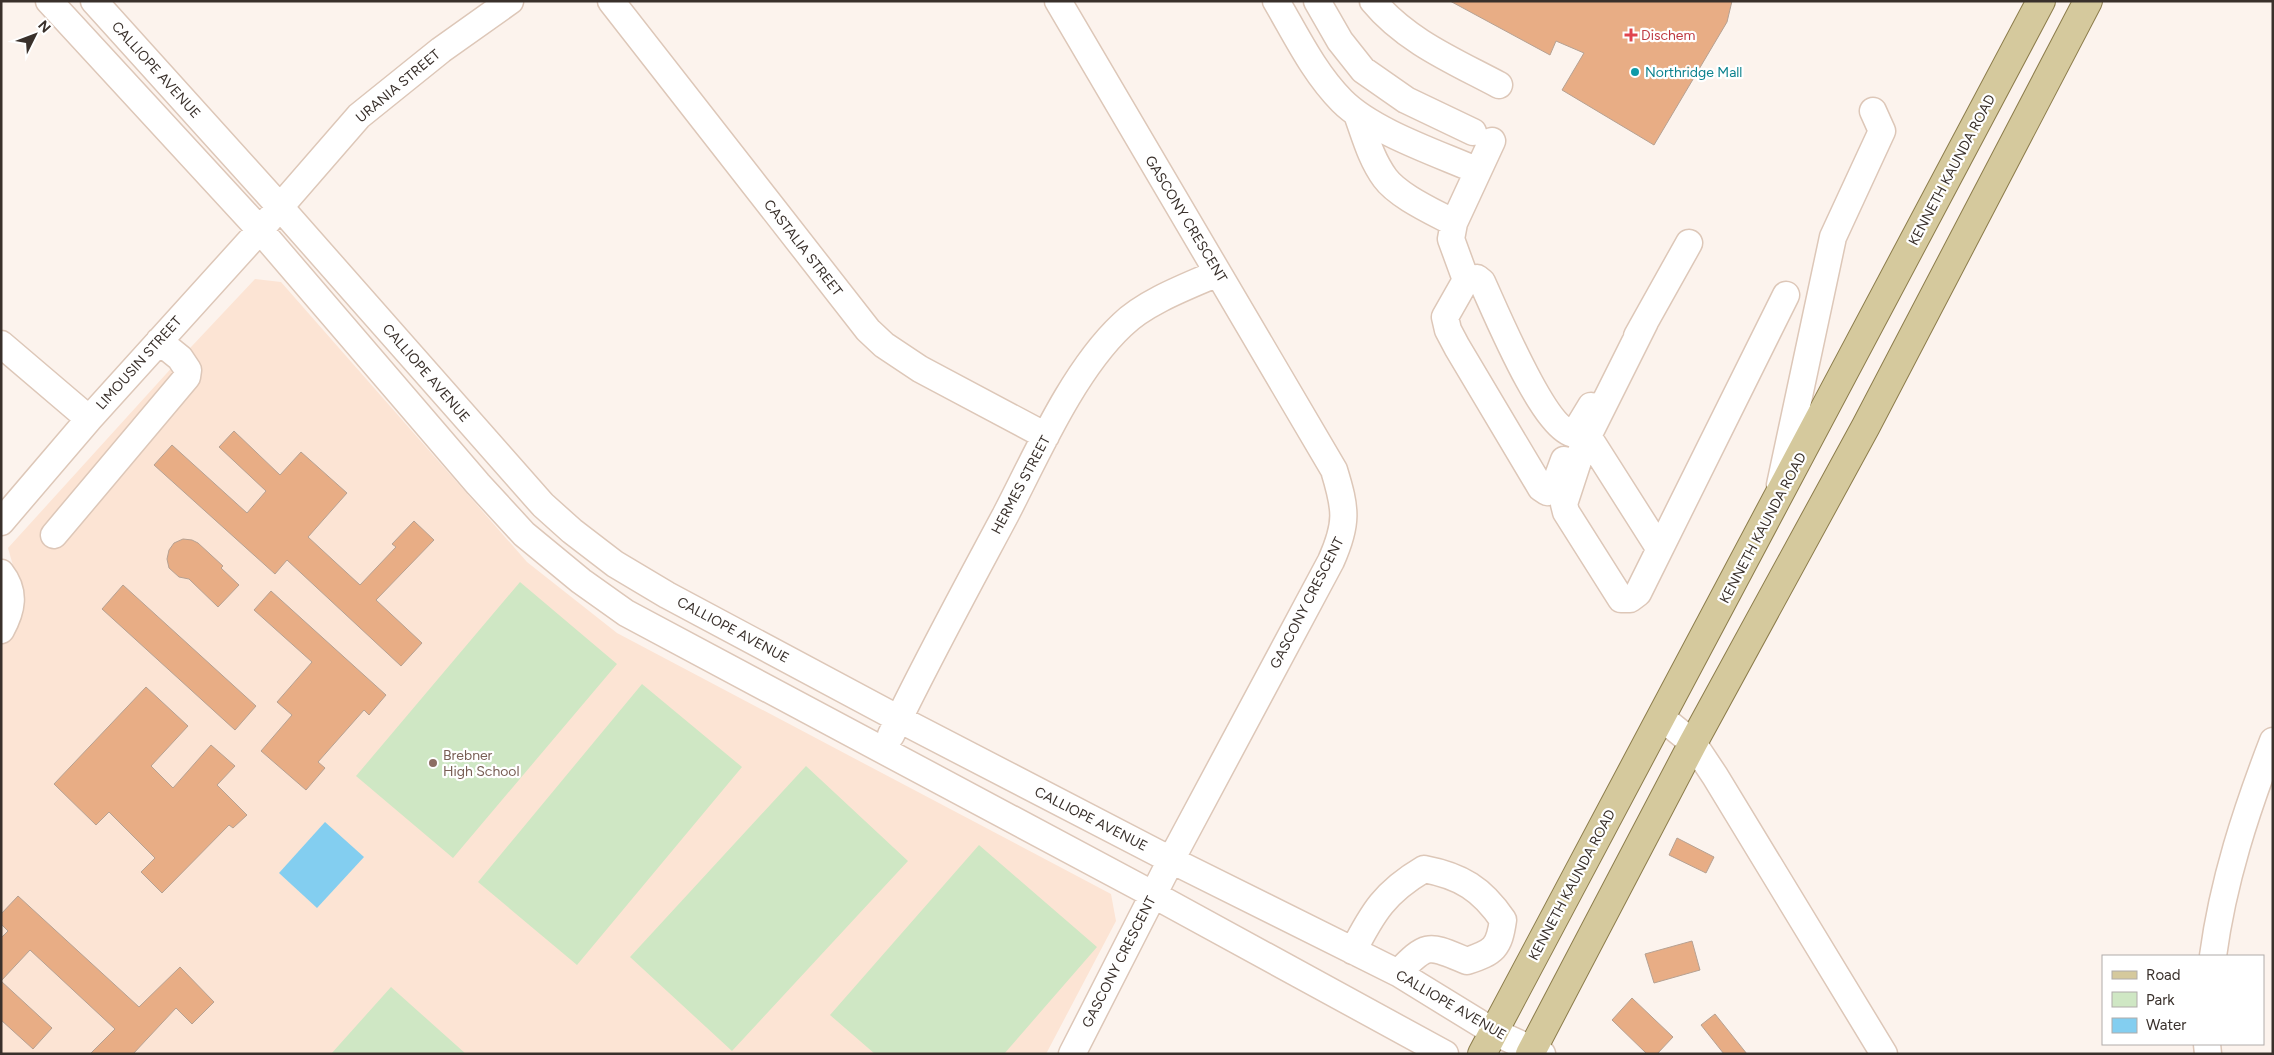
<svg xmlns="http://www.w3.org/2000/svg" width="2274" height="1055" viewBox="0 0 2274 1055" font-family="Figtree,sans-serif">
  <style>
    .built { fill: #fce4d4 }
    .green { fill: #cfe7c4 }
    .water { fill: #83cef0 }
    .building { fill: #e8ad85; stroke: #b6a192 }
    .lines { fill: none; stroke-linecap: round; stroke-linejoin: round }
    .minor-casing { stroke: #ddc7b8; stroke-width: 29 }
    .major-casing { stroke: #8c7c4b; stroke-width: 30 }
    .minor { stroke: #fff; stroke-width: 26 }
    .major { stroke: #d5c99d; stroke-width: 28 }
    .health-dot { fill: #e0444e; stroke: #fff; stroke-width: 2 }
    .culture-dot { fill: #0f9aa8; stroke: #fff; stroke-width: 2 }
    .education-dot { fill: #8d6e63; stroke: #fff; stroke-width: 2 }
    .labels { text-anchor: middle; dominant-baseline: central; stroke-width: 4.5; stroke-linejoin: round; paint-order: stroke }
    .health-label { font-size: 14px; fill: #be3a42; stroke: #fff; text-anchor: start }
    .street-label { font-size: 14px; fill: #39302b; stroke: #fff }
    .culture-label { font-size: 14px; fill: #0d838f; stroke: #fff; text-anchor: start }
    .education-label { font-size: 14px; fill: #785e54; stroke: #fff; text-anchor: start }
  </style>
  <rect width="100%" height="100%" fill="#fcf3ed"/>
  <path class="built" d="M255,279L281,282L527,562L617,633L1111,894L1116,921L1046,1054H1V585L14,569L8,548L176,363Z"/>
  <path class="green" d="M520,582L617,664L453,858L356,776Z
    M642,684L742,767L577,965L478,882Z
    M806,766L908,861L732,1051L630,957Z
    M979,845L1097,947L1004,1054H875L830,1015Z
    M391,987L466,1054H331Z"/>
  <path class="water" d="M325,822L364,857L317,908L279,873Z"/>
  <path class="building" d="M1450,1H1732L1727,22L1654,145L1562,90L1584,53L1556,41L1550,55Z
    M234,431L280,475L301,452L347,493L308,537L360,585L396,547L392,544L414,521L434,540L376,600L422,643L401,666L287,560L275,574L154,465L172,445L247,513L266,491L219,447Z
    M183,539L192,540L198,543L223,566L221,568L239,585L218,607L189,579L179,577L169,568L167,559L169,550L174,543Z
    M123,585L256,706L235,730L102,609Z
    M271,591L386,695L369,715L364,710L318,762L325,768L306,790L261,751L292,715L277,702L312,662L254,610Z
    M146,687L188,726L151,766L173,788L211,745L235,766L217,785L247,815L233,828L229,825L162,893L141,872L155,858L109,812L96,825L54,784Z
    M1677,838L1714,857L1706,873L1669,855Z
    M18,896L139,1007L180,967L214,1002L192,1024L176,1008L133,1054H90L115,1029L30,950L1,981L52,1028L33,1049L1,1020V938L8,931L1,924V914Z
    M1692,941L1700,970L1654,983L1645,954Z
    M1632,998L1673,1037L1657,1054H1647L1612,1020Z
    M1715,1014L1747,1054H1724L1701,1025Z"/>
  <g class="lines">
    <defs>
      <path id="minor" d="M49,1L260,230L478,484L524,534L581,581L626,613L1154,895L1445,1054
        M94,1L280,207L543,505L572,531L615,564L667,595L899,719L1171,860L1398,973L1494,1032L1542,1054
        M611,1L868,330L884,345L920,369L1046,436
        M1058,1L1334,470C1346,509 1348,523 1331,561L1171,860L1072,1054
        M1276,1C1296,35 1314,73 1342,101C1373,132 1437,153 1478,171
        M1317,1L1340,41L1363,70L1406,100L1473,132
        M1373,1C1406,41 1454,61 1499,85
        M1357,114C1365,136 1371,159 1385,178C1398,196 1434,212 1454,223
        M1492,141L1454,223L1451,239L1466,280L1445,317L1448,330L1457,347L1541,488L1547,492L1554,487L1564,460
        M1466,280L1477,278L1482,282C1495,310 1544,430 1574,434L1591,406
        M1645,322L1583,446L1564,504L1566,512L1621,599H1630L1638,593L1786,295
        M1637,336L1689,243
        M1,344L89,419
        M1587,441H1591L1659,548
        M1780,485L1833,237L1882,131L1873,111
        M1,522L89,419L260,230L359,116L441,50L510,1
        M54,535L187,377L188,370L180,358L159,341
        M1,573C16,592 12,610 1,630
        M1662,718L1693,743L1715,776L1884,1054
        M891,735C927,660 967,587 1006,514C1037,454 1073,371 1122,325C1145,302 1188,286 1218,273
        M1353,951C1373,912 1385,892 1424,869C1461,876 1482,889 1503,920C1499,948 1494,952 1467,961C1428,945 1428,942 1398,973
        M2213,956C2223,881 2246,811 2273,741
        M2207,1044L2208,1054"/>
      <path id="major" d="M1482,1054L2041,1
        M1530,1054L1693,743L1866,426L2088,1"/>
    </defs>
    <use href="#minor" class="minor-casing"/>
    <use href="#major" class="major-casing"/>
    <use href="#minor" class="minor"/>
    <use href="#major" class="major"/>
  </g>
  <path class="health-dot" d="M1628.5 27.5h5v5h5v5h-5v5h-5v-5h-5v-5h5z"/>
  <circle class="culture-dot" cx="1635" cy="72" r="5"/>
  <circle class="education-dot" cx="433" cy="763" r="5"/>
  <g class="labels">
    <g class="health-label">
      <text x="1641" y="35">Dischem</text>
    </g>
    <g class="street-label">
      <text transform="translate(156 70) rotate(48)">CALLIOPE AVENUE</text>
      <text transform="translate(398 86) rotate(-40)">URANIA STREET</text>
      <text transform="translate(1952 170) rotate(-62)">KENNETH KAUNDA ROAD</text>
      <text transform="translate(1186 219) rotate(59)">GASCONY CRESCENT</text>
      <text transform="translate(803 248) rotate(52)">CASTALIA STREET</text>
      <text transform="translate(139 363) rotate(-48)">LIMOUSIN STREET</text>
      <text transform="translate(426 373) rotate(49)">CALLIOPE AVENUE</text>
      <text transform="translate(1021 485) rotate(-62)">HERMES STREET</text>
      <text transform="translate(1763 528) rotate(-62)">KENNETH KAUNDA ROAD</text>
      <text transform="translate(1307 603) rotate(-63)">GASCONY CRESCENT</text>
      <text transform="translate(733 630) rotate(28)">CALLIOPE AVENUE</text>
      <text transform="translate(1091 819) rotate(27)">CALLIOPE AVENUE</text>
      <text transform="translate(1572 885) rotate(-62)">KENNETH KAUNDA ROAD</text>
      <text transform="translate(1119 962) rotate(-63)">GASCONY CRESCENT</text>
      <text transform="translate(1451 1005) rotate(30)">CALLIOPE AVENUE</text>
    </g>
    <g class="culture-label">
      <text x="1645" y="72">Northridge Mall</text>
    </g>
    <g class="education-label">
      <text x="443" y="755">Brebner<tspan x="443" dy="16">High School</tspan></text>
    </g>
  </g>
  <rect width="2274" height="1055" fill="none" stroke="#39302b" stroke-width="5"/>
  <rect x="2102" y="955" width="162" height="90" fill="#ffffff" stroke="#b0acaa"/>
  <rect x="2112" y="971" width="25" height="8" fill="#d5c99d" stroke="#b0acaa"/>
  <text x="2146" y="980" font-size="15" fill="#39302b">Road</text>
  <rect x="2112" y="992" width="25" height="15" fill="#cfe7c4" stroke="#b0acaa"/>
  <text x="2146" y="1005" font-size="15" fill="#39302b">Park</text>
  <rect x="2112" y="1018" width="25" height="15" fill="#83cef0" stroke="#b0acaa"/>
  <text x="2146" y="1030" font-size="15" fill="#39302b">Water</text>
  <g transform="translate(35 35) rotate(48)" stroke="#ffffff" stroke-width="4" paint-order="stroke">
  <path d="M0-4L9 19L0 12L-9 19Z" fill="#39302b"/>
  <text y="-8" font-size="14" font-weight="bold" text-anchor="middle" fill="#39302b">N</text>
  </g>
</svg>
